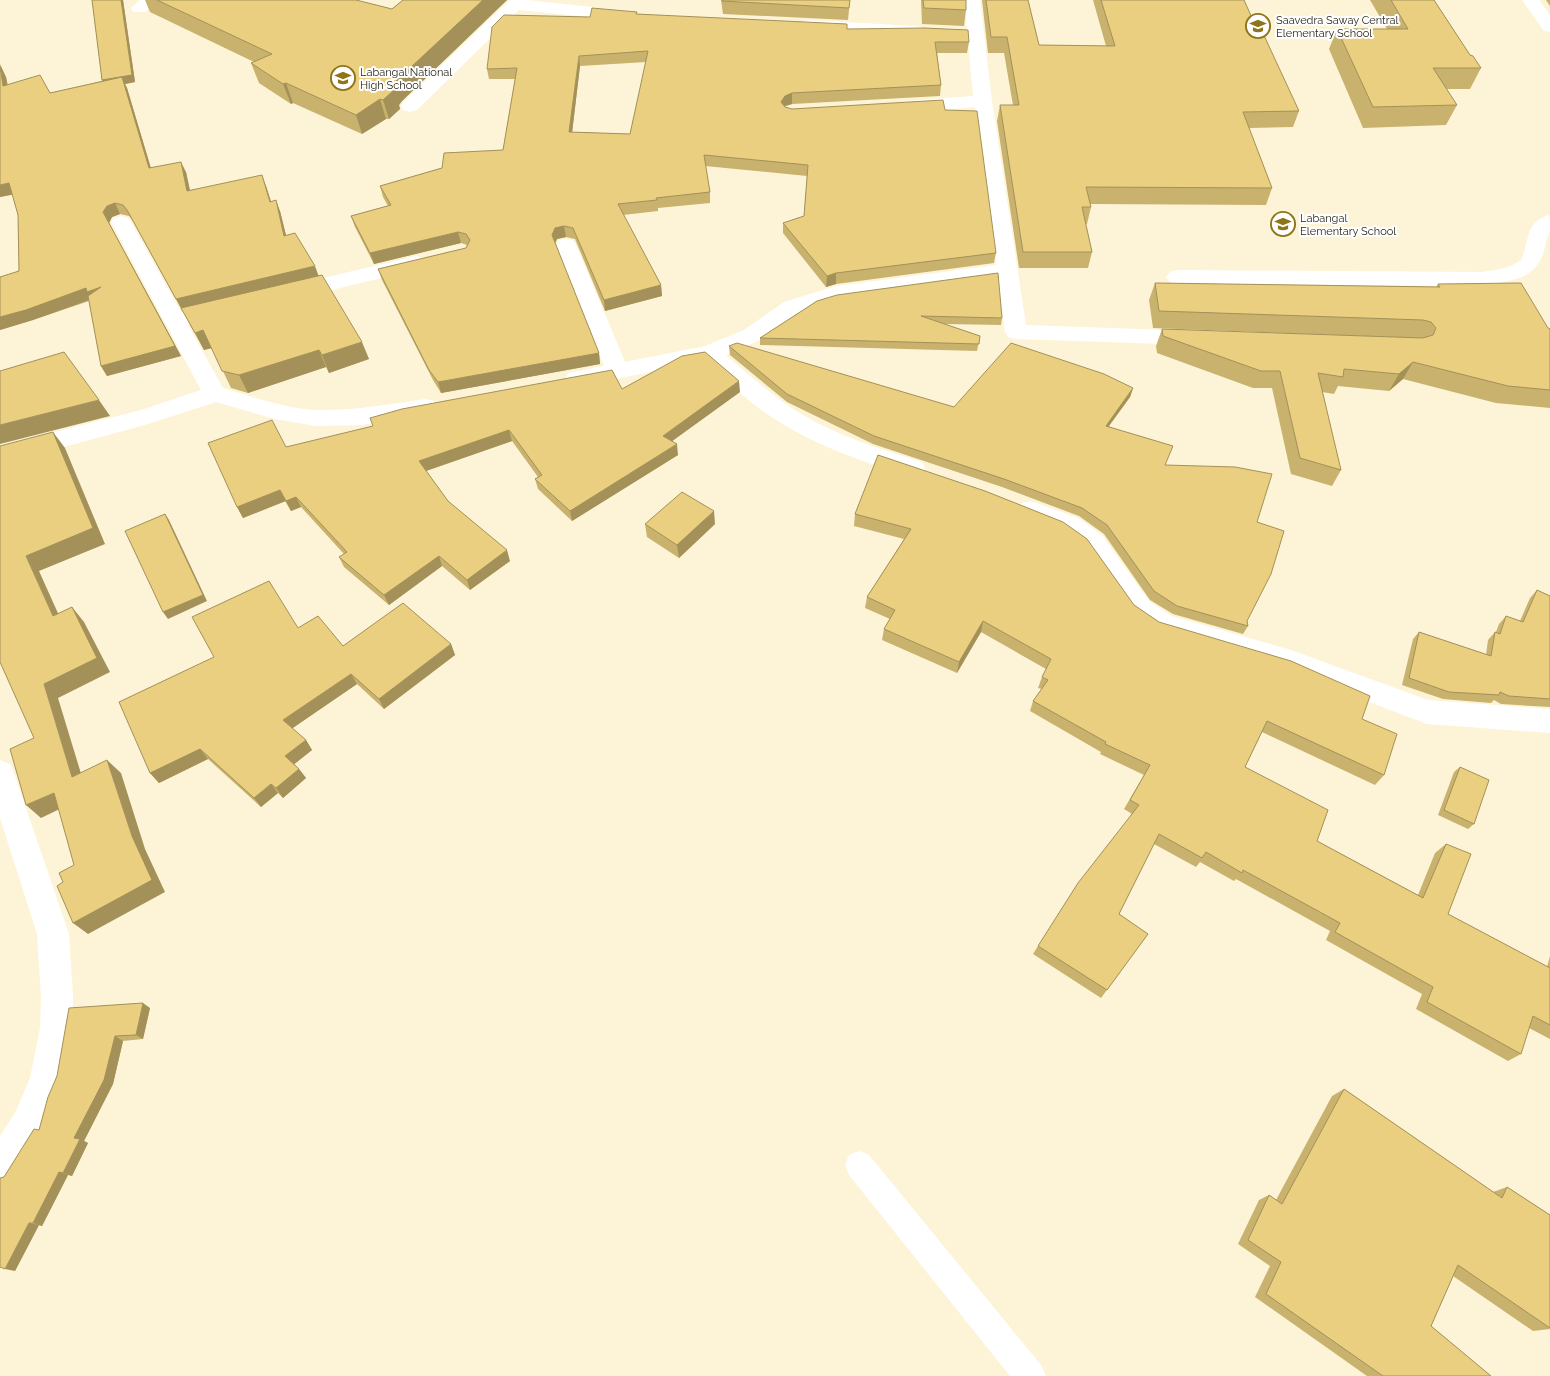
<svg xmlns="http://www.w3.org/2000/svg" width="1550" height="1376" viewBox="0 0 1550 1376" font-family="Raleway,sans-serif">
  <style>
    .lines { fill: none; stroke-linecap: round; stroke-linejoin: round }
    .lane { fill: #fff; fill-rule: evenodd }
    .street { fill: #fff; fill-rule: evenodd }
    .wall { fill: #c8b26d; fill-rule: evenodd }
    .shaded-wall { fill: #a39159 }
    .building { fill: #e9cf7f; stroke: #a39159; fill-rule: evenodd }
    .labels { text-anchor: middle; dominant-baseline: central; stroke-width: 4; stroke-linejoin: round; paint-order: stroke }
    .far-poi-label { font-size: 11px; fill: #29261b; stroke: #fff; text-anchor: start }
  </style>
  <rect width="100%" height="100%" fill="#fdf4d7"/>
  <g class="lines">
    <path class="lane" d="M859,1151L869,1155L1041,1365L1046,1376H1010L849,1175L845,1165L849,1155Z"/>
    <path class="street" d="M140,0H159L145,12H133L131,8Z
      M510,0H527L628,11L634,12L637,16L634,20L628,21L519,10L417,110L410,112L403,110L401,106L403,102Z
      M964,0H980L992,101L1026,325L1195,331L1203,333L1206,338L1203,343L1195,345L1016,339L1008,337L1005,332L998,278L838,300L800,312L760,340L726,355C750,376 774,397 801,414C838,436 880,449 922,462L925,468L922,474L913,477C863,462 813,445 770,416C746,400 726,380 705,361L576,387L568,385L565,379L568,373L604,366L556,245L559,240L566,239L573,240L576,245L625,362L705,346L744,330L784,302L836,286L996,265L975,107L906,113L899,111L897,107L899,103L906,101L973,96Z
      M1522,0H1539L1550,15V32L1544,31Z
      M810,20L915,26L921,27L924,31L921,35L915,36L804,29L801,25L804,21Z
      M1550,215C1550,220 1550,226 1550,231C1549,234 1547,238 1546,242C1540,280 1514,280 1481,286L1177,284L1170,282L1166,277L1170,272L1177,270L1481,272C1495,270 1509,269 1521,260C1530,242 1524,221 1550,215Z
      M121,216L128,218L131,222L181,312L222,303L230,305L233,310L230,315L188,325L223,388C254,397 286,409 318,410C354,411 390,404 426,399L434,401L438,407L434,413L361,425L316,426L275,419L216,402L145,425L0,464V446L141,410L201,390L111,222L114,218Z
      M416,256L423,258L426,263L423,268L290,300L282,298L279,293L282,288L290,286Z
      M1031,501L1078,518L1102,535L1149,601L1172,616L1288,649L1428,700L1550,709V733L1427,724L1284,670L1155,632L1131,615L1084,549L1060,532L1022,517L1019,510L1022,503Z
      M0,760L10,764L14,773L69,934L73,996L72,1028L64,1080L39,1137L12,1179L0,1184V1136L15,1113L30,1078L40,1028L41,996L37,934L0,818Z"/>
  </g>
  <path class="wall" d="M92,0H123L135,82L125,84L127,88L151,168L186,172L190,190L266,186L271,201L280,211L286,236L319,276L369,359L329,373L326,367L248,393L231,388L212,348L204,350L133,221L129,216L120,214L112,217L109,223L181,356L107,376L101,366L89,301L33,320L0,330V277L19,271L18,215L13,194L0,197L6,77L8,85L50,93L102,81Z
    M145,0H356L392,9L403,0H507L402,101L399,105L400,109L389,119H386L362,134L293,103L291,104L259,83L251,63L254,62L150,12Z
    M721,0H850L848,20L723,14Z
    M921,0H966V10L964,26L922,24Z
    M982,0H1028L1039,45L1106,46L1093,0H1244L1257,29L1299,111L1293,127L1249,128L1272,188L1266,205L1090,204L1091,207L1087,224H1086L1092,252L1088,268H1019L997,121L1000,105H1013L1004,53H988Z
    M1370,0H1434L1470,55L1481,68L1470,89H1446L1457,105L1446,125L1363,128L1329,49L1337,29H1387Z
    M1546,0H1550V6Z
    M637,12V14L847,29L969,42L967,53H937L941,85L940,96L792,104L784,107L792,109L945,110L996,253L994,263L836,284L826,287L783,233V223L804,216L807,176L705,166L710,192V203L658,208V211L623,215L661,285L662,296L605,311L575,239L566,237L557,239L555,243L599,353L600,364L441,393L433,380L382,280L378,269L466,248L467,245L461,243L374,264L355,227L351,216L388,206L383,197L380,186L503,150L515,79H489L487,69ZM646,62L630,134L572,132L580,66Z
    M1155,283L1436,287L1438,284L1548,328L1550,329V408L1496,403L1403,379L1389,391L1338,386L1334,394L1322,392L1341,470L1332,486L1291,474L1272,388H1253L1157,353L1156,346L1162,329L1416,338L1153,328L1149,300Z
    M817,301L1002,318L1001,325L944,324L980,336L977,351L760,345V338Z
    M729,346L954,407L1133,388L1130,397L1109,426L1165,465L1257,522L1247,621L1248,626L1243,634L1173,614L1150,600L1104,534L1079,516L1002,487L873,444L787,402L730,355Z
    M622,389L740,392L672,441L678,455L572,521L538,489L535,479L538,477L512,441L426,471L448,501L510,561L470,590L442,566L389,605L344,567L339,557L344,554L301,507L291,511L285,501L243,518L237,507L286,447Z
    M878,455L1134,605L1159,622L1362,719L1384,775L1375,785L1262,732L1245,767L1317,841L1418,895L1435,853L1446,844L1448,914L1547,967L1550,956V1039L1529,1028L1521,1054L1508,1061L1416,1009L1422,994L1326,940L1330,931L1236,879L1234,881L1200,862L1196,867L1154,844L1119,914L1148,934L1101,998L1033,954L1038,946L1132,814L1124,809L1144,775L1100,754L1101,752L1030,711L1033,701L1042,689L1038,688L1042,677L1046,669L981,632L957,673L882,640L884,629L890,619L865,608L867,597L904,539L854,526L855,514Z
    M645,524H715L679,558L647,537Z
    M1537,590L1550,596V707L1501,704L1494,700L1491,703L1443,699L1402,685L1413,639L1419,632L1486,655L1488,640L1495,632H1496L1499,624L1506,616L1520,621L1530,598Z
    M298,628L343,646L451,644L455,655L384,709L357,684L292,728L306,740L312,750L294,764L299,769L306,778L283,798L278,793L261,807L208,759L159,783L150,773Z
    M1460,767L1474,824L1468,829L1438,815L1454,772Z
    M150,1008L143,1039L123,1041L113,1084L84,1141L88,1143L72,1176L68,1175L42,1226L39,1225L15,1271L4,1177L39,1130L57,1076Z
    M1344,1089L1493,1192L1507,1187L1550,1215V1329L1533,1331L1453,1276L1431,1326L1491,1376H1367L1255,1297L1270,1266L1238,1244L1259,1200L1269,1195L1276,1200L1332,1096Z"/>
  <path class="shaded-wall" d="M121,0H123L135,82L125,84L127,88L154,179L102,80Z
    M483,0H507L402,101L399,105L394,85L396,81Z
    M579,56L580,66L571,142L569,132Z
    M0,64L6,77L9,97L3,86Z
    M286,83L293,103L291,104L283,84Z
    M395,89L400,109L389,119L383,100Z
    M792,93V104L784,106L781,113V102L785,96Z
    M380,99L386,119L362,134L356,115Z
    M181,162L186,172L192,201L187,191Z
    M262,175L266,186L274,212L270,202Z
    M9,183L16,194L0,197V185Z
    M276,200L280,211L289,247L284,236Z
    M115,203L120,214L112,217L109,223L181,356L107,376L101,366L103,212L107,206Z
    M564,226L566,237L557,239L554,246L552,235L555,228Z
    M458,232L461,243L374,264L370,253Z
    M315,266L319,277L182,310L176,299Z
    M836,273V284L826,287L827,276Z
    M661,285L662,296L605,311L604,300Z
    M101,287L92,299L33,320L0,330V317L86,288Z
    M203,330L212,348L204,350L195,333Z
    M362,342L369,359L329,373L322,355Z
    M319,350L326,367L248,393L239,375Z
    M599,353L600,364L441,393L438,382Z
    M1413,362L1403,379L1389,391L1399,374Z
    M739,381L740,392L664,447L663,436Z
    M1133,388L1130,397L1103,434L1106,426Z
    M99,400L110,416L0,444V425Z
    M509,430L512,441L423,472L419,461Z
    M53,432L65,448L105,544L39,571L66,631L53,616L26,556Z
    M677,444L678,455L572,521L570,511Z
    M280,490L286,501L243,518L237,507Z
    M296,497L301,507L291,511L286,501Z
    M714,511L715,524L679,558L677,545Z
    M165,514L169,520L207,601L168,619L163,612Z
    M507,550L510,561L470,590L467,580Z
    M439,556L442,566L389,605L384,595Z
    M72,607L84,622L110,672L58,698L86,790L72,777L44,684Z
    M983,621L981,632L957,673L959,662Z
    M451,644L455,655L384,709L379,699Z
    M351,674L357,684L290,730L283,720Z
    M306,740L312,750L292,766L285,756Z
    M200,749L208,759L159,783L150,773Z
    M107,760L121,773L145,849L165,892L88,934L73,923L132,836Z
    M299,769L306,778L283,798L276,788Z
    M271,784L278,793L261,807L254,798Z
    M54,793L68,805L41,818L26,805Z
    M143,1003L150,1008L143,1039L136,1035Z
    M115,1036L123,1041L113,1084L84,1141L88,1143L72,1176L63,1173L74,1138Z
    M59,1172L68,1175L42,1226L33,1223Z
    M29,1223L39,1225L15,1271L5,1269Z"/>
  <path class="building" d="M92,0H121L132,75L102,80Z
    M157,0H356L392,9L403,0H483L396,81L394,85L395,89L383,100L380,99L356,115L286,83L283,84L251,63L272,54Z
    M722,0H850L849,8L722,1Z
    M923,0H966V10L924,8Z
    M986,0H1028L1039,45L1115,46L1101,0H1244L1257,29H1261L1299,111L1243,112L1272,188L1086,187L1091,207H1082L1092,252H1023L1000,105H1019L1007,37H991Z
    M1391,0H1434L1470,55L1473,56L1481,68H1433L1457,105L1373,107L1337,29H1408Z
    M592,8L637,12L636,14L847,24V29L924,28L968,30L969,42H935L941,85L792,93L785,96L781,102L785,107L792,109L943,100L945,110L977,111L996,253L836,273L827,276L783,223L804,216L808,165L704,155L710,192L656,198L657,200L618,204L661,285L604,300L573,228L564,226L555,228L552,235L599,353L438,382L429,370L378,269L466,248L470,240L466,234L458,232L370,253L351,216L391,205L380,186L442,168L444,153L503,150L517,68L487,69L492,27L504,15L590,17ZM648,51L630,134L569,132L579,56Z
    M0,66L3,86L40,75L50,93L122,77L149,168L181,162L187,191L262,175L270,202L276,200L284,236L295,233L315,266L176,299L127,210L123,205L115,203L107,206L103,212L175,346L101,366L88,296L101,287L87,292L86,288L26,310L0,317V277L19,271L18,215L9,183L0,185Z
    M998,273L1002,318L921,316L980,336L979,344L760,338L817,301L837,295Z
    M322,275L362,342L322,355L319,350L239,375L222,371L203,330L195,333L181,308Z
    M1155,283L1440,287L1438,284L1521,283L1548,328L1550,329V390L1508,386L1413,362L1399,374L1344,369L1343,377L1318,373L1341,470L1300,458L1280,371H1261L1163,336L1162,329L1423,338L1433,335L1436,328L1431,322L1423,320L1159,311Z
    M737,343L954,407L1011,343L1104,374L1133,388L1106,426L1173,446L1165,465L1235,467L1272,474L1257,522L1284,531L1271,574L1247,621L1248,626L1177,606L1154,591L1107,525L1082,508L1004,479L874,436L787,394L729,346Z
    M64,352L99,400L0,425V371Z
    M705,352L739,381L663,436L677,444L570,511L535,479L542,475L509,430L419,461L448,501L507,550L467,580L439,556L384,595L339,557L347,552L296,497L286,501L280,490L237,507L208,443L272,420L286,447L373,426L370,418L402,409L612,370L622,389L682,356Z
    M53,432L93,528L26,556L53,616L72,607L97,658L44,684L72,777L107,760L132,836L152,880L73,923L57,886L63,882L59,873L74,865L54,793L26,805L10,749L34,738L0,662V446Z
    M878,455L985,491L1063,522L1087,539L1134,605L1159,622L1291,661L1370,696L1362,719L1397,734L1384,775L1267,721L1245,767L1328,810L1317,841L1423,898L1446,844L1471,854L1448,914L1550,968V1025L1533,1016L1521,1054L1427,1002L1433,987L1335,932L1340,923L1243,870L1242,873L1206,852L1202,858L1159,834L1119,914L1148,934L1107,990L1038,946L1078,883L1139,805L1130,800L1150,765L1105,744L1106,742L1033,701L1048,680L1042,677L1051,659L983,621L959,662L884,629L895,610L867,597L911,529L855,514Z
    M682,492L714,511L677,545L645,524Z
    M165,514L203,595L163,612L125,531Z
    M269,581L298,628L318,616L343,646L403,603L451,644L379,699L351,674L283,720L306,740L285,756L299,769L276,788L271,784L254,798L200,749L150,773L119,702L214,657L192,617Z
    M1537,590L1550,596V699L1509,696L1500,692L1499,695L1449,692L1409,678L1419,632L1491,656L1495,632L1500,634L1506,616L1523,622Z
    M1460,767L1489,780L1474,824L1444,810Z
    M143,1003L136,1035L115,1036L104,1080L74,1138L80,1139L63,1173L59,1172L33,1223H29L5,1269L0,1267V1178L4,1177L34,1129L39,1130L48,1097L57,1076L69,1008Z
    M1344,1089L1502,1198L1507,1187L1550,1215V1328L1458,1265L1431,1326L1491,1376H1383L1266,1294L1281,1262L1248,1240L1269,1195L1282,1204Z"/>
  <defs>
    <symbol id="school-ring" viewBox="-11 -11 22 22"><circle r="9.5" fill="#fff" stroke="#8e751a" stroke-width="1.5"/><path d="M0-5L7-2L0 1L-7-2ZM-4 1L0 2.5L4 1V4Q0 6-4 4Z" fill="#8e751a"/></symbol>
  </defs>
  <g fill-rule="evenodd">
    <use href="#school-ring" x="1244" y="12" width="28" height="28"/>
    <use href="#school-ring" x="329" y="64" width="28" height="28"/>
    <use href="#school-ring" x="1269" y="210" width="28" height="28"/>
  </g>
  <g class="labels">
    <g class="far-poi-label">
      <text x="1276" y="20">Saavedra Saway Central<tspan x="1276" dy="13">Elementary School</tspan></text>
      <text x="360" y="72">Labangal National<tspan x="360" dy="13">High School</tspan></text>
      <text x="1300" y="218">Labangal<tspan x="1300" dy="13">Elementary School</tspan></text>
    </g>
  </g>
</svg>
